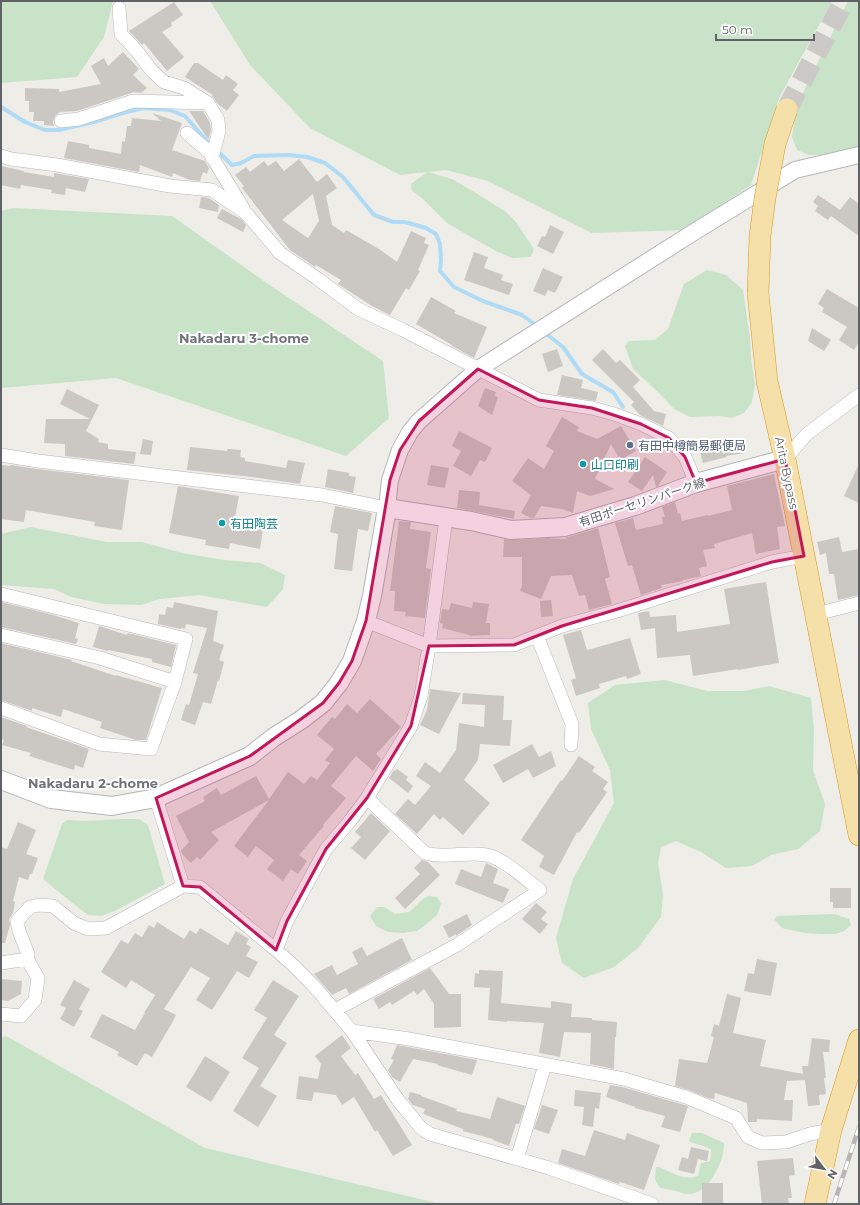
<svg xmlns="http://www.w3.org/2000/svg" width="860" height="1205" viewBox="0 0 860 1205" font-family="Montserrat,'Noto Sans JP',sans-serif">
  <style>
    .green { fill: #c8e3c7 }
    .lines { fill: none; stroke-linecap: round; stroke-linejoin: round }
    .stream { stroke: #b0dbf6; stroke-width: 4 }
    .building { fill: #cbc8c4; fill-rule: evenodd }
    .trunk-tunnel { stroke: #cbcac7; stroke-width: 21; stroke-dasharray: 21 10; stroke-linecap: butt }
    .minor-casing { stroke: #b4b7ba; stroke-width: 14 }
    .tertiary-casing { stroke: #b4b7ba; stroke-width: 18 }
    .secondary-casing { stroke: #b3b6ba; stroke-width: 20 }
    .trunk-casing { stroke: #dd971a; stroke-width: 22 }
    .minor { stroke: #fff; stroke-width: 13 }
    .tertiary { stroke: #fff; stroke-width: 16 }
    .secondary { stroke: #fff; stroke-width: 18 }
    .trunk { stroke: #f4e0a8; stroke-width: 21 }
    .rail-casing { stroke: #b5b6b6; stroke-width: 4.5 }
    .rail { stroke: #fff; stroke-width: 3; stroke-dasharray: 9; stroke-linecap: butt }
    .trunk-bridge-casing { stroke: #dd971a; stroke-width: 22; stroke-linecap: butt }
    .trunk-bridge { stroke: #f4e0a8; stroke-width: 21 }
    .marked { fill: #c2185b; fill-opacity: 0.2; stroke: #c2185b; stroke-width: 3; stroke-linejoin: round }
    .service-dot { fill: #5c6f8a; stroke: #fff; stroke-width: 1.5 }
    .culture-dot { fill: #0f9aa8; stroke: #fff; stroke-width: 1.5 }
    .labels { text-anchor: middle; dominant-baseline: central; stroke-width: 4; stroke-linejoin: round; paint-order: stroke }
    .service-label { font-size: 12px; fill: #4e5e75; stroke: #fff; text-anchor: start }
    .culture-label { font-size: 12px; fill: #0d838f; stroke: #fff; text-anchor: start }
    .street-label { font-size: 12px; fill: #5f6266; stroke: #fff }
    .neighbourhood-label { font-size: 13px; font-weight: bold; fill: #707478; stroke: #fff }
  </style>
  <rect width="100%" height="100%" fill="#efede7"/>
  <path class="green" d="M1,1H113L104,37L77,77L1,83Z
    M210,1H832L779,98L751,185L685,230L592,233L488,181L446,170L428,172L452,179L471,190L506,212L515,221L534,249L531,257L512,258L498,252L471,237L447,223L422,198L412,191L411,184L427,172L400,175L310,128L250,65Z
    M848,1H859V147L842,154L809,155L797,150L792,137L797,105Z
    M14,208L172,216L271,286L383,361L389,418L346,456L116,378L1,388V211Z
    M707,270L726,275L743,290L750,338L751,358L755,385L752,402L744,413L732,418L720,416L690,417L674,409L660,394L633,369L625,346L629,341L655,340L668,329L684,284Z
    M31,527L107,542H142L182,553L224,560L260,563L285,575L283,589L267,607L199,595L160,599L141,605L104,604L71,597L54,589L1,585V534Z
    M665,680L707,691H744L769,686L811,698L814,730L813,770L825,804L820,831L798,849L771,855L752,866L726,868L701,852L676,841L661,847L658,863L663,895L661,917L638,948L614,967L584,978L562,963L556,938L573,879L614,803L610,770L591,729L588,703L615,685Z
    M124,819H139L148,825L165,884L117,910L102,916L88,915L70,901L43,879L62,824L67,820L84,821Z
    M428,896L437,897L441,904L437,915L423,927L417,931L403,933L388,932L376,926L370,916L377,907H384L395,914L409,912L423,899Z
    M834,914L849,919L851,925L844,931L835,934H822L805,933L782,928L774,919L777,916Z
    M6,1036L205,1148L441,1204H1V1038Z
    M692,1133H702L724,1143C725,1160 708,1196 687,1194C683,1194 679,1191 675,1191C670,1189 665,1189 660,1188L655,1180L656,1167H659C671,1172 684,1181 698,1176L701,1163L710,1161L711,1154V1149C704,1145 696,1145 689,1141Z"/>
  <g class="lines">
    <path class="stream" d="M1,107L25,122L45,130H59L94,122L119,114L143,108L170,110L185,116L207,141L232,165L241,163L254,156L289,155L307,157L325,163L343,177L374,215L393,222H405L426,228L436,234L440,244L441,260L440,271L454,287L483,301L522,315L537,326
      M544,332L563,347L582,374L613,392L623,407"/>
  </g>
  <path class="building" d="M174,2L183,15L171,23L172,26L162,32L184,57L167,71L144,43L142,45L129,31Z
    M123,52L139,69L133,75L147,88L141,93L134,92L77,111L60,112L56,115L54,118L53,122L54,126L44,125V121H33L34,112H29V101H25V88L59,89V92L101,84L91,66L104,58L108,66Z
    M194,63H198L223,80L226,75L238,84L233,90L239,95L227,111L218,104L212,96L213,95L185,77Z
    M189,111H203L210,123L211,130L209,138L208,139Z
    M152,113L182,123L172,150L205,161L209,168L207,174L203,172L200,181L190,180L173,173L172,177L140,165L139,172L64,158L68,141L89,145V148L121,154L122,141L125,142L127,126H131L132,118L161,121Z
    M299,159L317,182L327,174L337,188L326,196L332,225L344,233L346,230L379,249L397,262L411,231L426,238L424,243L429,245L418,270L420,271L409,290L406,288L390,315L372,306L338,284L341,280L316,265L315,267L290,250L242,188L244,186L235,175L246,167L250,172L264,161L268,166L276,161L284,171ZM313,194L319,221L308,238L282,220Z
    M1,166L24,171V172L54,177V173L89,179L85,192L66,188L65,195L51,193L52,190L21,185L20,189L1,185Z
    M818,195L840,210L850,197L859,204V236L831,216L828,220L815,211L818,206L813,202Z
    M201,197L209,198L219,205L218,212L199,208Z
    M222,209L241,219L246,225L243,232L217,218Z
    M550,225L564,232L553,254L537,246L542,236L545,237Z
    M474,252L488,257L484,268L503,275L501,280L513,284L509,295L464,280Z
    M543,268L563,277L555,293L548,290L545,296L533,291Z
    M827,289L859,308V342L854,350L839,340L847,327L822,312L824,308L818,304Z
    M431,297L456,311L454,313L487,327L474,358L452,346V345L416,324Z
    M812,328L831,340L824,351L808,341Z
    M557,349L563,366L548,372L542,354Z
    M603,349L616,363L620,360L640,380L633,387L654,411L666,414L663,426L640,415L631,405L634,402L592,360Z
    M562,375L583,380L581,388L598,392L596,401L557,395Z
    M485,388L496,392L495,396L498,397L492,415L478,406Z
    M67,389L99,405L86,431L99,439L98,442L108,444V449L136,452L134,464L65,456V444L44,443L46,419H90L60,404Z
    M562,417L579,427L577,431L597,439L621,426L636,451L620,460L611,444L595,479L614,489L590,496L577,491L573,513L562,509L541,506L534,518H531L521,513L531,495L512,481L528,458L544,469L554,451L546,446Z
    M459,431L492,448L485,462L480,460L471,476L453,466L461,451L452,446Z
    M143,439L153,441L151,455L140,454Z
    M743,441L745,453L726,456L727,457L703,463L699,448L723,443L724,444Z
    M190,447L227,451L228,449L241,450L240,457L245,458V461L286,468L288,460L305,463L300,484L252,477L187,470Z
    M645,457L667,472L658,486L656,487L653,475L642,491L628,482Z
    M859,464V503L844,496Z
    M1,465L10,466L11,465L37,469L129,480L122,530L94,526L95,522L26,510L24,522L1,519Z
    M431,465L449,468L445,488L427,485Z
    M328,469L349,473V476L356,477L353,493L325,487Z
    M774,474L785,526L777,527L780,549L756,554L752,533L714,544L715,548L703,550L707,566L699,568L701,576L683,580V581L661,585L662,588L641,595L632,565L628,566L615,523L633,518L636,530L663,524L662,517H665L662,507L675,502L678,514L680,513L682,521L708,515V516L732,510L727,486Z
    M178,486L239,496L234,523L263,529L260,549L230,543L229,549L205,545L206,540L169,533Z
    M459,490L480,492L479,505L515,511L514,519L457,508Z
    M335,506L372,513L368,531L358,529L352,571L334,569L338,534L330,532Z
    M399,521L411,522L410,529L431,532L426,568L431,569L425,618L405,616L406,612L394,611L395,591H390Z
    M598,528L610,577L605,579L612,604L589,610L585,595L579,596L572,575L551,576L541,599L520,591L522,586V557H503L504,539L512,540L547,538L567,539L565,538Z
    M839,537L842,552L859,549V595L838,600L834,574H829L826,553L820,555L817,542Z
    M766,582L779,663L738,670V669L693,676L690,655L657,658L655,628L641,630L638,613L649,611L650,617L676,615L677,632L730,624L724,589Z
    M551,600L553,616L541,617L540,601Z
    M1,602L50,614L79,623L75,638L78,639L76,644L1,627Z
    M174,602L218,611L213,641L224,645L219,660L224,662L219,681L218,680L211,704L203,702L195,725L181,720L186,704L189,705L198,674L193,673L207,628L186,624L185,629L181,628V629L158,624L159,614L165,615L167,607L173,608Z
    M473,602L489,604L486,623H490V635L470,636L469,635L442,628L443,624L440,623L442,609L449,610L451,603L472,608Z
    M99,626L127,635L128,633L176,645L171,667L152,662V659L108,650V651L93,647Z
    M581,630L587,650L630,638L641,674L627,679L626,676L599,684L600,688L576,696L571,680L576,678L563,635Z
    M1,643L72,660L71,661L116,676V675L162,688L146,740H136L100,728L102,722L63,709L61,717L32,708V711L1,700Z
    M430,689L461,693L439,734L420,725L427,710Z
    M463,693L504,696L503,720H512L510,746L480,744L478,760L464,780L490,803L463,835L443,817L440,820L434,814L417,834L395,814L408,799L415,805L431,786L416,776L425,762L440,773L456,750L459,723L484,727L485,705L462,704Z
    M370,699L401,727L376,754L381,759L373,771L356,756L331,786L346,798L323,825L324,826L299,855L307,861L298,874L291,869L283,881L267,869L274,860L256,846L248,857L234,846L269,800L211,832L219,840L200,860L197,857L191,863L182,854L181,851L189,842L176,816L205,801L203,797L217,788L221,795L256,776L269,799L288,772L304,784L311,776L317,780L330,763L325,760L334,749L317,735L332,717L335,719L347,704L357,713Z
    M1,717L27,726L26,727L89,749L83,768L75,765L74,770L29,756L31,753L2,745L4,740L1,739Z
    M532,744L539,757L551,751L556,766L533,778L528,769L503,783L493,765Z
    M579,756L595,767L592,771L608,782L603,789L607,792L579,833L577,832L554,875L539,867L544,856L521,840L561,780L562,781Z
    M397,769L408,777L406,780L413,786L408,793L389,778L394,770L395,771Z
    M371,813L390,831L365,860L351,848L361,837L355,832Z
    M18,822L36,830L26,854L38,858L32,874H30L28,880L19,877L13,901L15,902L13,913L9,919L10,925L5,943H1V847L7,849Z
    M422,860L428,862L440,875L405,909L395,898L420,874L414,868Z
    M486,863L498,869L493,883L509,889L503,903L455,884L461,869L481,877Z
    M830,888H851V908H833V902H830Z
    M536,903L547,912L541,919L548,924L540,934L522,919Z
    M467,914L472,925L456,936V934L449,938L443,926Z
    M157,922L184,939L190,930L196,934L200,928L228,945L236,931L249,939L246,944L251,947L246,956L258,962L249,978L237,971L212,1010L196,1000L210,978L191,967L164,1009L176,1015L172,1023L152,1057L145,1053L137,1066L117,1055L119,1052L90,1037L102,1014L135,1030L145,1013H144L155,995L131,980L126,988L101,972L121,940L128,944L135,933L142,937L149,925L154,928Z
    M402,938L412,960L349,994L346,988L332,995L314,974L332,965L337,975L358,964L352,952L362,947L367,956Z
    M757,959L777,963L771,996L744,991L748,973L754,974Z
    M430,968L449,994H461V1027L434,1028V1004L424,989L417,995L414,991L392,1005L390,1002L379,1009L373,999Z
    M479,970L503,971L501,1003L551,1008V1001L572,1004L571,1017L592,1018V1020L617,1022L616,1037H615L614,1069L590,1064L591,1033L564,1032L560,1057L539,1053L544,1023L507,1021V1022L488,1020L490,988L474,987L475,973L479,974Z
    M1,979L22,981L21,994L8,1001L1,1000Z
    M74,980L90,989L79,1009L83,1011L74,1027L60,1019L66,1008L60,1005Z
    M273,980L299,996L274,1035L287,1043L260,1086L277,1096L258,1127L233,1111L259,1068L242,1058L267,1018L254,1010Z
    M727,994L741,998L733,1033L766,1040L760,1066L803,1074L802,1066H808L812,1038L830,1040L829,1052H823L826,1078H824L826,1094L819,1095L820,1105L808,1106L805,1080L787,1081L784,1100H793L792,1121L757,1119V1122H748L747,1103L715,1093L714,1099L708,1098L689,1090L675,1086L679,1059L707,1063L714,1037L711,1036L714,1024L719,1026Z
    M342,1035L351,1048L341,1056L355,1075L358,1073L374,1099L381,1095L412,1145L393,1156L377,1130L375,1132L354,1097L342,1105L336,1095L314,1092L312,1101L296,1099L299,1076L318,1079L321,1064L315,1056Z
    M397,1045L408,1047L477,1060L472,1075L437,1065L438,1064L413,1059L400,1082L392,1077L388,1070L394,1060L391,1059Z
    M205,1056L230,1072L211,1102L186,1087Z
    M610,1085L622,1087L688,1106L680,1132L661,1127L665,1116L635,1108V1107L606,1097Z
    M575,1090L601,1093L599,1109L595,1108L593,1127L582,1125L584,1107L574,1106Z
    M410,1092L421,1095V1096L457,1109L456,1111L490,1119L497,1097L525,1106L519,1124H516L509,1146L493,1140V1139L463,1131V1129L423,1114L425,1109L413,1105L408,1099Z
    M542,1105L558,1110L549,1134L534,1129Z
    M594,1130L625,1140L627,1133L660,1145L644,1190L620,1182L619,1184L558,1163L562,1149L585,1156Z
    M691,1147L709,1151L707,1161L698,1159L694,1174L678,1170L682,1157L688,1159Z
    M793,1158L795,1175L789,1176L792,1198H788L789,1204H762L757,1161Z
    M702,1183H723V1204H702Z"/>
  <g class="lines">
    <path class="trunk-tunnel" d="M787,109L844,1"/>
    <defs>
      <path id="minor" d="M119,8L121,34L136,50L152,71L164,82L184,88L208,103L218,120L219,131L212,158
        M61,121L79,119L133,101L208,103
        M187,133L209,152L243,208
        M1,156L11,159L57,165L170,186L212,190L246,213L280,253L318,279L358,309L403,330L539,400L592,408L614,414L641,424L669,438L685,457L696,483
        M1,455L38,461L322,495L387,508
        M785,459L807,434L859,395
        M1,594L186,639L175,682
        M816,614L859,603
        M366,621L429,646L514,645L562,626L617,611L772,562L804,556
        M1,635L100,658L175,682L151,749L99,744L1,708
        M537,636L572,724L571,745
        M156,798L183,886
        M276,950L293,965L313,985L352,1031L398,1100L421,1128L430,1134L549,1168L652,1204
        M1,963L27,959
        M335,1010L457,945L540,890C526,880 502,857 486,855C465,851 447,859 425,853L367,798
        M1,1014L21,1016L35,1000L38,978L27,959L28,954L19,931L17,921L30,907L39,905L53,906L74,923L88,929L106,928L183,886L200,887L276,950L287,921L326,849L350,821L367,798L411,726L421,696L429,646L446,518
        M352,1031L409,1039L624,1079L665,1091L686,1097L736,1118L748,1137L762,1143L786,1142L810,1134L831,1130
        M517,1159L545,1065"/>
      <path id="tertiary" d="M387,508L390,480L400,450L410,432L419,421L478,369L694,232L795,170L859,155"/>
      <path id="secondary" d="M1,780L51,799L112,806L156,798L250,756L274,737L301,720L323,703L339,683L352,661L366,621L372,596L387,508L471,521L511,530L565,527L635,506L696,483L785,459"/>
      <path id="trunk" d="M758,293L767,381L785,459L859,835
        M815,1204L831,1130L859,1040"/>
    </defs>
    <use href="#minor" class="minor-casing"/>
    <use href="#tertiary" class="tertiary-casing"/>
    <use href="#secondary" class="secondary-casing"/>
    <use href="#trunk" class="trunk-casing"/>
    <use href="#minor" class="minor"/>
    <use href="#tertiary" class="tertiary"/>
    <use href="#secondary" class="secondary"/>
    <use href="#trunk" class="trunk"/>
    <defs>
      <path id="rail" d="M834,1204L859,1127"/>
    </defs>
    <use href="#rail" class="rail-casing"/>
    <use href="#rail" class="rail"/>
    <defs>
      <path id="trunk-bridge" d="M758,293L760,236L765,198L775,144L787,109"/>
    </defs>
    <use href="#trunk-bridge" class="trunk-bridge-casing"/>
    <use href="#trunk-bridge" class="trunk-bridge"/>
  </g>
  <path class="marked" d="M478,369L539,400L592,408L641,424L669,438L685,457L696,483L785,459L804,556L772,562L562,626L514,645L429,646L411,726L367,798L326,849L287,921L276,950L200,887L183,886L156,798L250,756L323,703L339,683L352,661L366,621L390,480L400,450L419,421Z"/>
  <circle class="service-dot" cx="630" cy="445" r="4"/>
  <g class="culture-dot">
    <circle cx="583" cy="464" r="4"/>
    <circle cx="222" cy="523" r="4"/>
  </g>
  <g class="labels">
    <g class="service-label">
      <text x="638" y="445">有田中樽簡易郵便局</text>
    </g>
    <g class="culture-label">
      <text x="591" y="464">山口印刷</text>
      <text x="230" y="523">有田陶芸</text>
    </g>
    <g class="street-label">
      <text transform="translate(787 473) rotate(78)">Arita Bypass</text>
      <text transform="translate(642 502) rotate(-18)">有田ポーセリンパーク線</text>
    </g>
    <g class="neighbourhood-label">
      <text x="244" y="338">Nakadaru 3-chome</text>
      <text x="93" y="783">Nakadaru 2-chome</text>
    </g>
  </g>
  <rect width="860" height="1205" fill="none" stroke="#5f6266" stroke-width="4"/>
  <g transform="translate(824 1169) rotate(122)" stroke="#ffffff" stroke-width="3" paint-order="stroke">
  <path d="M0-3L7 15L0 10L-7 15Z" fill="#5f6266"/>
  <text y="-6" font-size="11" font-weight="bold" text-anchor="middle" fill="#5f6266">N</text>
  </g>
  <path d="M716 34v6h98v-6" fill="none" stroke="#5f6266" stroke-width="2"/>
  <text x="722" y="34" font-size="12" fill="#5f6266" stroke="#ffffff" stroke-width="3" paint-order="stroke">50 m</text>
</svg>
